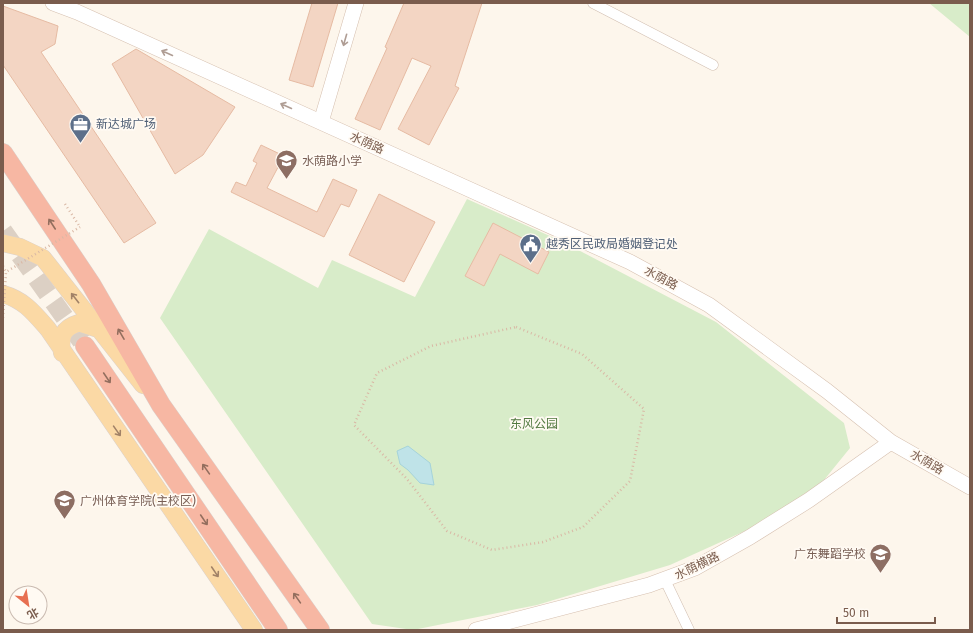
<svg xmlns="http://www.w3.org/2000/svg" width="973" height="633" viewBox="0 0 973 633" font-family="'Fira Sans','Noto Sans SC',sans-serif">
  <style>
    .green { fill: #d8ecc9 }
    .water { fill: #bfe3e8; stroke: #a5d3da }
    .building { fill: #f3d5c3; stroke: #e6bba3 }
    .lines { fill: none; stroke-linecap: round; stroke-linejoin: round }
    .highway-tunnel { stroke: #dcd0c4; stroke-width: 19; stroke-dasharray: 19 10; stroke-linecap: butt }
    .street-casing { stroke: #d1beb0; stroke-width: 11 }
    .secondary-casing { stroke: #d6c0b0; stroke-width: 16 }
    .primary-casing { stroke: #dad1cd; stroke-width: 18 }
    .highway-casing { stroke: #dad1cd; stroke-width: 20 }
    .path { stroke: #d9b8a5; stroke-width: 2.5; stroke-dasharray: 1 3; stroke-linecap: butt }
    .street { stroke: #fff; stroke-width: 10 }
    .secondary { stroke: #fff; stroke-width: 15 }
    .primary { stroke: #fbd9a5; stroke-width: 17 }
    .highway { stroke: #f7b7a3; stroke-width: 19 }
    .path-bridge { stroke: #d9b8a5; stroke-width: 2.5; stroke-dasharray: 1 3; stroke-linecap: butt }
    .oneway { stroke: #af9d94 }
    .oneway2 { stroke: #936e5e }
    .oneway3 { stroke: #a18267 }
    .labels { text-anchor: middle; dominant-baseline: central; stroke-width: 3.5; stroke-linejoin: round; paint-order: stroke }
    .service-label { font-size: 12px; fill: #4e5e75; stroke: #fffaf3; text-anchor: start }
    .street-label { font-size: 12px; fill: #7a5c4d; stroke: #fffaf3 }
    .education-label { font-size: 12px; fill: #785e54; stroke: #fffaf3; text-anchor: start }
    .park-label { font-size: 12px; fill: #537a41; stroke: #fffaf3 }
  </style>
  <rect width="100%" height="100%" fill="#fdf6ec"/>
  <path class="green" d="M929,3H970V37Z
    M467,199L561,241L716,322L844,423L850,448L820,485L756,526L670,565L537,605L413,630L372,624L160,318L209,229L318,288L332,260L415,297Z"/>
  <path class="water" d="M408,446L430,463L434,485L420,483L408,470L400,464L397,451Z"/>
  <path class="building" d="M312,3H338L313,87L289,80Z
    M404,3H482L455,86L459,88L429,145L398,129L431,66L412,58L380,130L355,119L387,48L385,47Z
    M3,6L58,26L55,44L41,52L156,223L124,243L3,65Z
    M136,49L235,107L203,155L175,174L112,64Z
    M261,145L284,156L267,188L317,212L333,179L357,190L349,207L341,204L324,237L231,192L236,182L246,186L257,163L253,161Z
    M379,194L435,222L404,282L349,255Z
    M493,223L549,252L538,274L500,254L484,286L465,276Z"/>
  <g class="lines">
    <path class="highway-tunnel" d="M3,231L85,346"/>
    <defs>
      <path id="street" d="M593,3L713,65
        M665,580L689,630"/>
      <path id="secondary" d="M53,3L77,12L630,262L709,305L827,391L891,442L970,487
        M321,122L356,3
        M476,630L649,585L695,568L750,537L809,500L891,442"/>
      <path id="primary" d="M3,243L20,247L43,258L143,385
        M3,294C24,300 34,313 48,329L254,630
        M62,353C60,337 62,328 79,323L98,329"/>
      <path id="highway" d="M3,153L91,284L161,405L320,630
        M85,346L278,630"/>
    </defs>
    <use href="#street" class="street-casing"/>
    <use href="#secondary" class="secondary-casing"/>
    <use href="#primary" class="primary-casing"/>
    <use href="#highway" class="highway-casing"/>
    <path class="path" d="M65,204L80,227
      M3,266L6,272
      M516,327L582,354L644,409L630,481L583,527L543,542L492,550L447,531L407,479L354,425L377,373L431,346Z"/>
    <use href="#street" class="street"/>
    <use href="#secondary" class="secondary"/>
    <use href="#primary" class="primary"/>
    <use href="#highway" class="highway"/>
    <path class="path-bridge" d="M3,318L6,272L80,227"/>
  </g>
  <defs><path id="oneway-shaft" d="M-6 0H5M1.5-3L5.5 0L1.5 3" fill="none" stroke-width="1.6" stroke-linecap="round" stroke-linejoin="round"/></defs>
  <g class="oneway">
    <use href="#oneway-shaft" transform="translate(345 40) rotate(106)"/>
    <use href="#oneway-shaft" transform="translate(167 53) rotate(-156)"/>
    <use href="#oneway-shaft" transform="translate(286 106) rotate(-156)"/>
  </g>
  <g class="oneway2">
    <use href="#oneway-shaft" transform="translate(52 224) rotate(-123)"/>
    <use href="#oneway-shaft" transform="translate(121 334) rotate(-120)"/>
    <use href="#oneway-shaft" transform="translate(107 378) rotate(56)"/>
    <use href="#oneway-shaft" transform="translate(206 469) rotate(-125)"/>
    <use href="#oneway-shaft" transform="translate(204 520) rotate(56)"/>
    <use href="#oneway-shaft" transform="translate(297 598) rotate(-125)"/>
  </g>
  <g class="oneway3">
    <use href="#oneway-shaft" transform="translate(75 298) rotate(-128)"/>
    <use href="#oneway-shaft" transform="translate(117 431) rotate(55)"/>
    <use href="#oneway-shaft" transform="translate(215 572) rotate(56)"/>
  </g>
  <defs>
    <symbol id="office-pin" viewBox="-11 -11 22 30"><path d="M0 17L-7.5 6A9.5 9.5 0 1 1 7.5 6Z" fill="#5c6f8a" stroke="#fffaf3"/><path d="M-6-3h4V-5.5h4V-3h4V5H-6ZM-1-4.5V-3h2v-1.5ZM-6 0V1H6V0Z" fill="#fff"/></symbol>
    <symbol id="school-pin" viewBox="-11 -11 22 30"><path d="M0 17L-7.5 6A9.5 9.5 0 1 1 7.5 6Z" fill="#8d6e63" stroke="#fffaf3"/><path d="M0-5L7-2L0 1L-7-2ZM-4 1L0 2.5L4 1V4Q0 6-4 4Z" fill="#fff"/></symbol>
    <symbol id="civic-pin" viewBox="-11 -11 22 30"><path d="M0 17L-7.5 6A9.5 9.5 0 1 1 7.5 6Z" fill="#5c6f8a" stroke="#fffaf3"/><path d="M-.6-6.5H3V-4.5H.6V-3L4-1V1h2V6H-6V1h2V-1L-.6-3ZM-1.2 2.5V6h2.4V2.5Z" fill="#fff"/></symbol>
    <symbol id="university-pin" viewBox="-11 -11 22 30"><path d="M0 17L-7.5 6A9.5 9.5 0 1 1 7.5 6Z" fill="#8d6e63" stroke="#fffaf3"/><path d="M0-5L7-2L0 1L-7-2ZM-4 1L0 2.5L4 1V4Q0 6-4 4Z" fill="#fff"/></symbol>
  </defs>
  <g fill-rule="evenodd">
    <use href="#office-pin" x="68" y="112" width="25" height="34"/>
    <use href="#school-pin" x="274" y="148" width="25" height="34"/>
    <use href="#civic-pin" x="518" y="232" width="25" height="34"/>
    <use href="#university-pin" x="52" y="488" width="25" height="34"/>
    <use href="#school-pin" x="868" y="542" width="25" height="34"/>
  </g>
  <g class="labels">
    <g class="service-label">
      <text x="96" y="124">新达城广场</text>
      <text x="546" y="244">越秀区民政局婚姻登记处</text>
    </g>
    <g class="street-label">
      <text transform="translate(367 143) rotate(24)">水荫路</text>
      <text transform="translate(661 278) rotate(28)">水荫路</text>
      <text transform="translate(927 462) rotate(30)">水荫路</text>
      <text transform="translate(697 566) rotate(-26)">水荫横路</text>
    </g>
    <g class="education-label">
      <text x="302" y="161">水荫路小学</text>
      <text x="80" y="501">广州体育学院(主校区)</text>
      <text x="866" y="554" text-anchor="end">广东舞蹈学校</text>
    </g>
    <g class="park-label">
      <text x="534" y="424">东风公园</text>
    </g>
  </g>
  <rect width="973" height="633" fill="none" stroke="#7a5c4d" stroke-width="8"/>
  <g transform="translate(28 605) rotate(150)"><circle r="19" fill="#fffaf3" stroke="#cabbb1"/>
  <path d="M0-3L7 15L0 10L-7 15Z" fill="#e76f51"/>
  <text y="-6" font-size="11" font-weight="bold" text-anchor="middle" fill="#7a5c4d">北</text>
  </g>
  <path d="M837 617v6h98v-6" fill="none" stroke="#7a5c4d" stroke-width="2"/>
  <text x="843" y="617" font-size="12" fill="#7a5c4d" stroke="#fffaf3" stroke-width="3" paint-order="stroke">50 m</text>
</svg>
